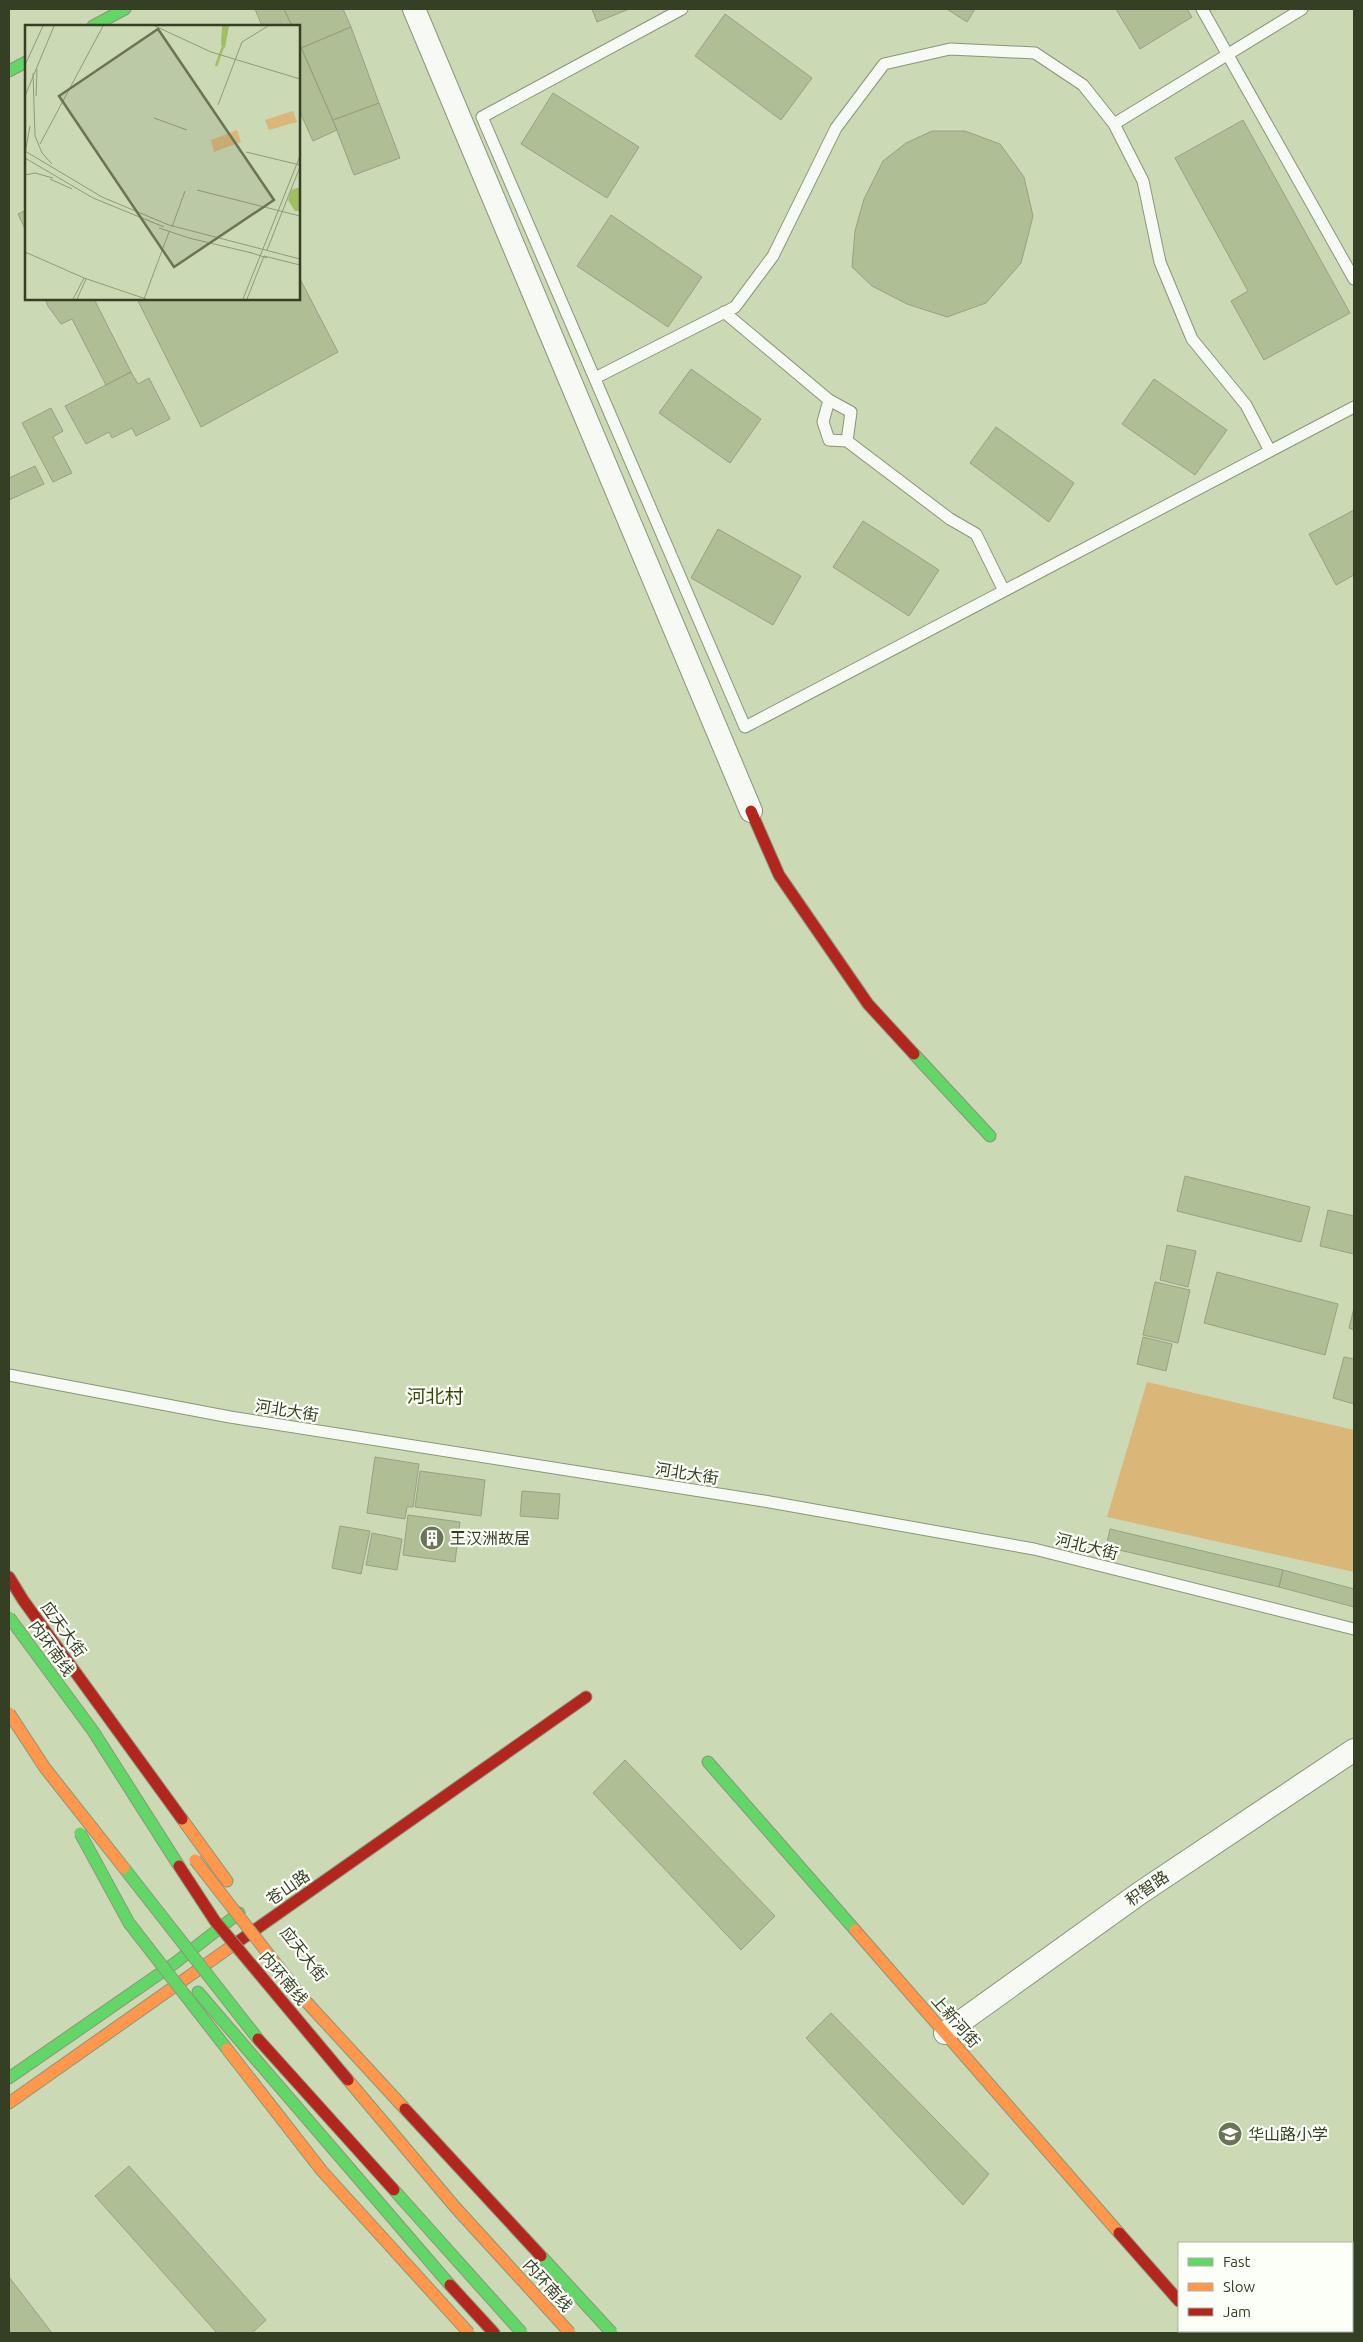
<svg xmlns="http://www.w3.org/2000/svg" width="1363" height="2342" viewBox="0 0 1363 2342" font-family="Ubuntu,'Noto Sans SC',sans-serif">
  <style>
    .green { fill: #dab678 }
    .building { fill: #b0be96; stroke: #97a184 }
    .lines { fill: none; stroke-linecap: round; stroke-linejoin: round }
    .lane-casing { stroke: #8b9578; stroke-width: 13 }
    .street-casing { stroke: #8b9578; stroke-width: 24 }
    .fast-casing { stroke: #8b9578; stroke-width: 13 }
    .slow-casing { stroke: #8b9578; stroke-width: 13 }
    .jam-casing { stroke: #8b9578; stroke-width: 13 }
    .lane { stroke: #f7f9f4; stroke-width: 11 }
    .street { stroke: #f7f9f4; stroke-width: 22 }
    .fast { stroke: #63d668; stroke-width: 11 }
    .slow { stroke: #ff974d; stroke-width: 11 }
    .jam { stroke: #b3261e; stroke-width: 11 }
    .fast-bridge-casing { stroke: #8b9578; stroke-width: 13; stroke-linecap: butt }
    .slow-bridge-casing { stroke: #8b9578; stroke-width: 13; stroke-linecap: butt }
    .jam-bridge-casing { stroke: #8b9578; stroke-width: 13; stroke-linecap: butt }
    .fast-bridge { stroke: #63d668; stroke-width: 11 }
    .slow-bridge { stroke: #ff974d; stroke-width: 11 }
    .jam-bridge { stroke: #b3261e; stroke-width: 11 }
    .labels { text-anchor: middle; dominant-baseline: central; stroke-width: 4.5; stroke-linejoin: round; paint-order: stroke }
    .street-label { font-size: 16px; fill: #353f24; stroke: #fcfff8 }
    .poi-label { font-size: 16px; fill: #353f24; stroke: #fcfff8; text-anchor: start }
    .quarter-label { font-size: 19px; fill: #344600; stroke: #fcfff8 }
    .inset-river { fill: none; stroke: #a1be61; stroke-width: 2.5 }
    .inset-road { fill: none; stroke: #8f9b7a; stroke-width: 1 }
    .view { fill: #6a7556; fill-opacity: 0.15; stroke: #6a7556; stroke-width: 2.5 }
    .inset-edge { fill: none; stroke: #353f24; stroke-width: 2.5 }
  </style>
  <rect width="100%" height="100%" fill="#cbd9b4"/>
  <path class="green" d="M1147,1382L1354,1430V1572L1107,1517Z"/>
  <path class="building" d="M255,9H284L292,26H262Z
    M284,9H343L351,27L301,48L299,42V26H292Z
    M592,9H629L597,22Z
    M947,9H975L967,22Z
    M1116,9H1187L1192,17L1140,49Z
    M725,14L812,78L781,120L695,56Z
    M351,27L379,103L333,120L301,48Z
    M299,42L337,130L313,141L299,110Z
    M553,93L639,147L607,198L521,144Z
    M379,103L400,158L354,175L333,120Z
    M1243,120L1350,313L1264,360L1231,301L1248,291L1175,158Z
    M932,131H965L1000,144L1024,177L1033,216L1021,263L986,303L947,317L907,304L872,286L852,267L855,231L864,199L883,161L906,143Z
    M26,210V231L18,214Z
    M611,215L702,277L668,327L577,266Z
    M299,277L338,352L201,427L137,299H299Z
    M45,299H94L131,372L106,385L72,319L61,324L48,306Z
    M691,369L761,419L730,463L659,413Z
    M131,372L138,384L149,378L170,419L136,436L132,428L112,438L109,432L86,444L65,406Z
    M1154,379L1227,430L1195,475L1122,424Z
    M51,408L63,431L53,437L72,473L53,482L22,423Z
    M996,427L1074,483L1049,522L970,463Z
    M35,466L44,484L9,500V478Z
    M1354,510V575L1336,585L1309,534Z
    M863,521L939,570L909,616L833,567Z
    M718,529L801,576L773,625L691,578Z
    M1185,1176L1310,1207L1301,1242L1177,1211Z
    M1328,1210L1354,1216V1254L1320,1246Z
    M1167,1245L1196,1251L1188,1287L1160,1280Z
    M1217,1272L1338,1304L1325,1355L1204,1323Z
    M1155,1282L1190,1290L1178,1343L1143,1335Z
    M1354,1308V1330L1349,1328Z
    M1143,1337L1172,1344L1166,1371L1137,1364Z
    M1344,1357L1354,1359V1404L1333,1398Z
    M375,1457L419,1464L413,1507H407L405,1519L367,1513Z
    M420,1471L485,1480L481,1516L415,1507Z
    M522,1491L560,1494L558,1519L520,1516Z
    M408,1515L460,1522L455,1562L403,1555Z
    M340,1526L370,1531L361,1574L332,1568Z
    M1110,1529L1283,1570L1279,1587L1106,1547Z
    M372,1533L402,1539L397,1570L366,1565Z
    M1283,1570L1354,1589V1607L1279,1587Z
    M625,1760L775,1916L741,1950L593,1793Z
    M831,2013L989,2174L963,2205L806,2038Z
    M129,2166L266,2320L252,2333H217L95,2196Z
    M9,2277L52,2333H9Z"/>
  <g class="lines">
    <defs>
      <path id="lane" d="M682,9L482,117L745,727L1354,407
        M1202,9L1354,279
        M1114,124L1143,181L1160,262L1192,339L1246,405L1270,451
        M724,312L829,400L823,422L829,440L847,441L950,519L976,534L1004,591
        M595,378L735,307L773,256L836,128L884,64L950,49L1035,53L1083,85L1114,124L1302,9
        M829,400L851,412L847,441
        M9,1375L230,1417L764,1501L1034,1549L1354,1629"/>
      <path id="street" d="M414,9L751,811
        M945,2033L1140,1893L1354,1750"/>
      <path id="fast" d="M93,26L125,9
        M9,71L26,62
        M914,1054L990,1136
        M708,1762L855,1930
        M198,1992L450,2285
        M9,2078L175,1963L239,1913"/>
      <path id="slow" d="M182,1819L227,1881
        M855,1930L1119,2233
        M9,2103L239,1941
        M1206,2331L1208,2333"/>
      <path id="jam" d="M751,811L779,875L868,1004L914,1054
        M9,1577L23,1600L182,1819
        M239,1941L586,1697
        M1119,2233L1179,2301
        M450,2285L494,2333"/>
    </defs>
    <use href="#lane" class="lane-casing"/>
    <use href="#street" class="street-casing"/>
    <use href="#fast" class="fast-casing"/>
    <use href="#slow" class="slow-casing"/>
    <use href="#jam" class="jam-casing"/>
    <use href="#lane" class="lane"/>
    <use href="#street" class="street"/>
    <use href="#fast" class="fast"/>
    <use href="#slow" class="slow"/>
    <use href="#jam" class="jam"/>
    <defs>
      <path id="fast-bridge" d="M9,1617L93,1731L179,1866
        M80,1833L129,1923L227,2049
        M124,1868L258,2039
        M394,2190L522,2333
        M541,2256L612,2333"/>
      <path id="slow-bridge" d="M9,1713L45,1768L124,1868
        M195,1860L301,1996L405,2109
        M227,2049L322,2171L469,2333
        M348,2080L455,2207L570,2333"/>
      <path id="jam-bridge" d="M179,1866L215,1921L348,2080
        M258,2039L394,2190
        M405,2109L541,2256"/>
    </defs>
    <use href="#fast-bridge" class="fast-bridge-casing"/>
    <use href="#slow-bridge" class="slow-bridge-casing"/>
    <use href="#jam-bridge" class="jam-bridge-casing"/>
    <use href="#fast-bridge" class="fast-bridge"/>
    <use href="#slow-bridge" class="slow-bridge"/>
    <use href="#jam-bridge" class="jam-bridge"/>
  </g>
  <defs>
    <symbol id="building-disc" viewBox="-11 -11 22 22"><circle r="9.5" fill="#6a7556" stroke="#fcfff8"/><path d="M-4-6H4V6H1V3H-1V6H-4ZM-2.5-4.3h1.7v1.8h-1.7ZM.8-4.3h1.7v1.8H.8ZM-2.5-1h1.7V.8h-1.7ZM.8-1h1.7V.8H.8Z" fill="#fff"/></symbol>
    <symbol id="school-disc" viewBox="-11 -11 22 22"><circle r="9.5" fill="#6a7556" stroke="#fcfff8"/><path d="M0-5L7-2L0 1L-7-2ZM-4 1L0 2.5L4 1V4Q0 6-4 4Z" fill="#fff"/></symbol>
  </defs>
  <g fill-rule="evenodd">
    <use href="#building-disc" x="418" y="1524" width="28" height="28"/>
    <use href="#school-disc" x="1216" y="2120" width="28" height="28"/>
  </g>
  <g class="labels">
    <g class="street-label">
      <text transform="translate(287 1410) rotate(9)">河北大街</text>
      <text transform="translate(687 1473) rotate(9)">河北大街</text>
      <text transform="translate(1087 1546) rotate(14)">河北大街</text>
      <text transform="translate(64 1629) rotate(54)">应天大街</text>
      <text transform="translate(52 1648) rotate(54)">内环南线</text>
      <text transform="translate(288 1887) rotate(-35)">苍山路</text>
      <text transform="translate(1147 1888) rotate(-35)">积智路</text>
      <text transform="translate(304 1954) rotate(52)">应天大街</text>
      <text transform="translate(284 1978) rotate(50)">内环南线</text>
      <text transform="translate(956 2021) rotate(49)">上新河街</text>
      <text transform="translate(548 2285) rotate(48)">内环南线</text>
    </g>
    <g class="poi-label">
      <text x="450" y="1538">王汉洲故居</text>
      <text x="1248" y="2134">华山路小学</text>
    </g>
    <g class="quarter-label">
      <text x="435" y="1396">河北村</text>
    </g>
  </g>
  <g transform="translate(25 25)">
    <rect width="275" height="275" fill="#cbd9b4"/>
    <path d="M268,86L272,97L244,105L240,95ZM212,105L216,117L189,127L186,115Z" fill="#dab678"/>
    <path d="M197,1H204L200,23L196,20ZM275,162V186H270L263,175L266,165Z" fill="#a1be61"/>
    <path class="inset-river" d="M191,41L199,19"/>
    <path class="inset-road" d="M130,1L186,27L275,54M0,40L18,1M8,48L10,111L17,128L27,139M0,71L29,1M11,71L12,44M193,80L217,17L243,1M129,93L162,105M15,119L78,1M0,126L77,172L144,200L275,234M221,127L275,140M0,128L5,101M0,133L68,173L139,202M0,150L10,148L28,153M25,154L47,164M172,165L275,191M147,202L160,166M134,203L164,213L227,228M242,225L275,142M0,227L59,253L121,274M224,227L242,233M239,231L275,240M48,274L59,253M52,274L61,254M119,274L144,207M218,274L275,131M222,274L239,231"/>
    <path class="view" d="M133,4L249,175L149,242L34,71Z"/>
    <rect width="275" height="275" class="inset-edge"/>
  </g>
  <rect width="1363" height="2342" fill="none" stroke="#353f24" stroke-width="20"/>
  <rect x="1178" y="2242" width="175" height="90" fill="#fcfff8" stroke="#acb2a3"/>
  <rect x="1188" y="2258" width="25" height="8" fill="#63d668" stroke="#acb2a3"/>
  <text x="1223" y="2267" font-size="15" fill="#353f24">Fast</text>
  <rect x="1188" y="2283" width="25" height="8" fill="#ff974d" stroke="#acb2a3"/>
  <text x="1223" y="2292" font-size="15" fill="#353f24">Slow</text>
  <rect x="1188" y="2308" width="25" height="8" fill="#b3261e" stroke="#acb2a3"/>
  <text x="1223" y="2317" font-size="15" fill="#353f24">Jam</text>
</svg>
